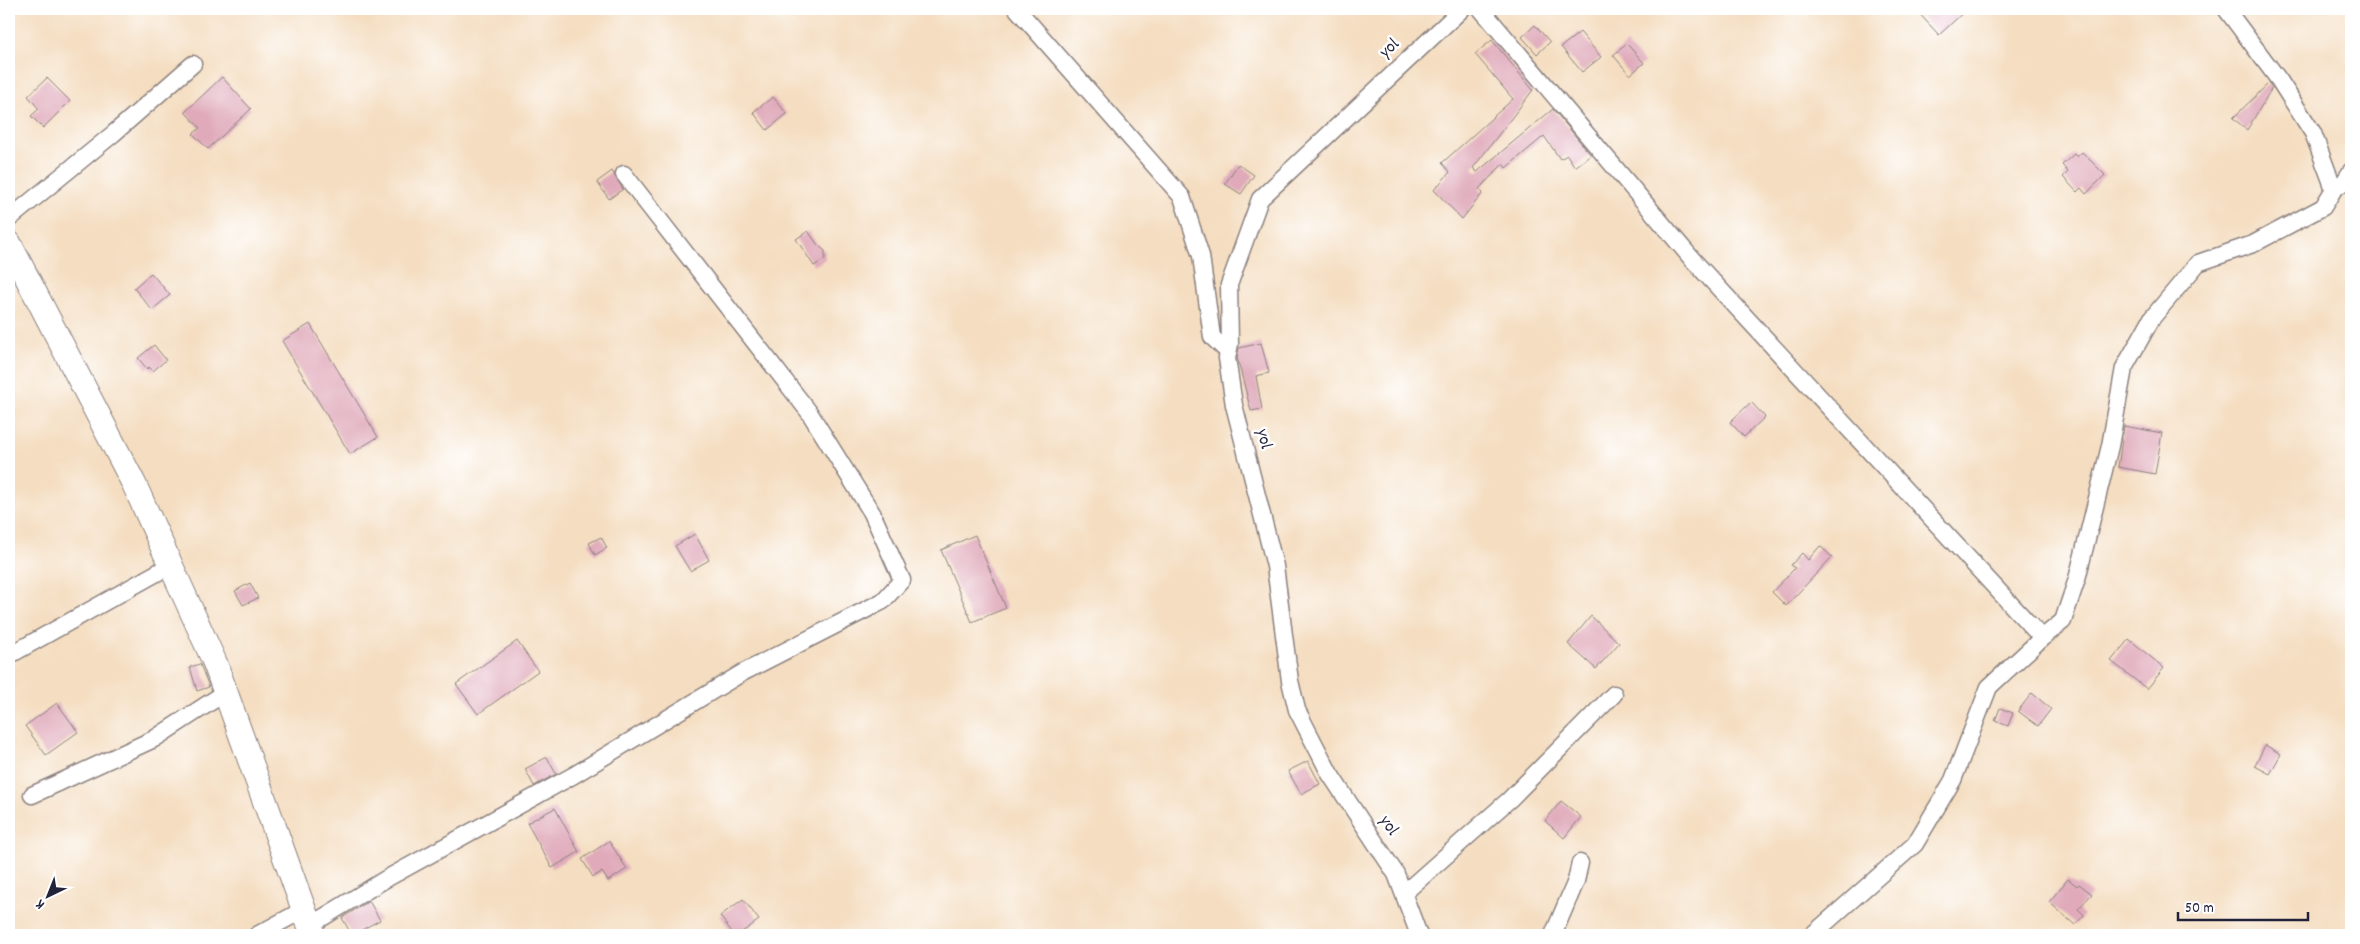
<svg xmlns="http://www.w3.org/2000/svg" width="2360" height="944" viewBox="0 0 2360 944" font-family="Dekko,sans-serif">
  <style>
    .building { fill: #e0aabb }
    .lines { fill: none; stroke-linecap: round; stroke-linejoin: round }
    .street-casing { stroke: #8b807e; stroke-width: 19 }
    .secondary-casing { stroke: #8b807e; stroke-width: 26 }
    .street { stroke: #fff; stroke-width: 16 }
    .secondary { stroke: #fff; stroke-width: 24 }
    .labels { text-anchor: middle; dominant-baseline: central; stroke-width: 5; stroke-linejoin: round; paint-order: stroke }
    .street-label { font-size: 18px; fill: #22223b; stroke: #fff }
  </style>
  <rect width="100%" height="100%" fill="#fff"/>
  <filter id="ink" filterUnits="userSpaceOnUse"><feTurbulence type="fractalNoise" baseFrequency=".02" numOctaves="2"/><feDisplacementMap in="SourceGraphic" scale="10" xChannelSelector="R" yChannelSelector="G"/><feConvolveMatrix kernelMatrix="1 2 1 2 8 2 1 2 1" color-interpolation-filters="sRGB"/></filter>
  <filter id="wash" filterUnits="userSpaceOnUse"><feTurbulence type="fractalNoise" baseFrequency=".0096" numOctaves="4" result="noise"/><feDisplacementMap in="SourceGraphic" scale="20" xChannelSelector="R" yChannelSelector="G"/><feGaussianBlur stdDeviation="1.12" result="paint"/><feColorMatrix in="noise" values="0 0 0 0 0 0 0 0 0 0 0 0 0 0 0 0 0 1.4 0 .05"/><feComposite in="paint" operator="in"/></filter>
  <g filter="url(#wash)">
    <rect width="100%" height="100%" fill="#f4ddc0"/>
    <g id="blocks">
      <path class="building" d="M1915,9H1967L1939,35Z
        M1535,25L1550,42L1537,54L1522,37Z
        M1580,32L1601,57L1582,72L1561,47Z
        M1492,40L1533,90L1473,168L1477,172L1553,109L1591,155L1575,167L1567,155L1560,159L1544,136L1506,168L1503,164L1479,189L1483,193L1462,219L1434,190L1450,172L1442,163L1513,99L1475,54Z
        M1627,44L1644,63L1630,75L1613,55Z
        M222,77L251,109L208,149L193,134L200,128L185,112Z
        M47,78L70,101L43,128L31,116L39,109L28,96Z
        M2269,83L2272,88L2247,130L2233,118Z
        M773,97L787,114L767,130L753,112Z
        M2082,152L2105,175L2086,194L2081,188L2077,192L2063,177L2068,172L2062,165L2074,154L2077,157Z
        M1238,164L1254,175L1241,194L1225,184Z
        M612,171L623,189L609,199L597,182Z
        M808,231L818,245L825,251V259L814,266L796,239Z
        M151,273L170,295L152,310L134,288Z
        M310,324L378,437L350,454L282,341Z
        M1261,343L1269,373L1256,376L1262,409L1251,411L1237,357L1239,348Z
        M154,345L166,360L153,371L149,367L147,369L138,358Z
        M1751,402L1765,417L1744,437L1730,422Z
        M2124,426L2162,433L2155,474L2118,467Z
        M695,534L709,560L690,571L675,546Z
        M975,535L1006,608L972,622L941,550Z
        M601,537L607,548L595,555L589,543Z
        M1820,546L1832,557L1786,606L1772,592L1795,568L1791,565L1802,553L1808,560Z
        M250,583L258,598L243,605L235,591Z
        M1591,616L1619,643L1596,669L1568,644Z
        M2129,639L2164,668L2147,689L2111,661Z
        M517,641L538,671L478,714L456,684Z
        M200,664L209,687L197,691L190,667Z
        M2032,693L2051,709L2038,726L2018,711Z
        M57,703L78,732L46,755L25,726Z
        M2000,708L2013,713L2008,726L1995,721Z
        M2265,745L2281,754L2270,774L2255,766Z
        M547,757L556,774L534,786L525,769Z
        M1308,761L1320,784L1301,794L1288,771Z
        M1561,801L1581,817L1564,838L1545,821Z
        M555,808L579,852L552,868L527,823Z
        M609,841L627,869L608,881L602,872L593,877L582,859Z
        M2068,879L2077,886L2079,884L2092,894L2078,909L2084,915L2075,925L2049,902Z
        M743,899L759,920L738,935H734L720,916Z
        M369,901L380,920L352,935L342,918Z"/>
    </g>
  </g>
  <g filter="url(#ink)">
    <use href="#blocks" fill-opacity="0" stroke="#8b807e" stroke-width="1"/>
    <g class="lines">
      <defs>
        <path id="street" d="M1017,9L1182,197L1201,256L1212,337L1228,352
          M1481,9L1692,259L2042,638
          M2226,9L2279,80L2313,133L2334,189
          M9,219L113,134L193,64
          M10,655L171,565
          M32,795L154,739L226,692
          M1404,893L1510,799L1614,694
          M309,926L384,880L574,775L742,673L883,601L902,580L872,513L809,412L624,174
          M257,935L303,910
          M1419,935L1396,874L1330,774L1297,710L1290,681L1275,566L1234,405L1227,358L1230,344L1229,285L1260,199L1462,9
          M1553,935L1576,881L1580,863
          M1812,935L1915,844L1953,780L1989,687L2042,638L2063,621L2077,579L2110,446L2124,368L2152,318L2198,263L2253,244L2323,207L2334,189L2344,182L2351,171"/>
        <path id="secondary" d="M9,243L134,484L215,663L313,935"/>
      </defs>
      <use href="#street" class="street-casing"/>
      <use href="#secondary" class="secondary-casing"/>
      <use href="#street" class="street"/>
      <use href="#secondary" class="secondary"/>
    </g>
  </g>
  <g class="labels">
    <g class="street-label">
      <text transform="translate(1390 49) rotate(-43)">yol</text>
      <text transform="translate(1263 439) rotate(76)">yol</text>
      <text transform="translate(1388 826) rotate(56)">yol</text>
    </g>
  </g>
  <rect width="2360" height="944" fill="none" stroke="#fff" stroke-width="30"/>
  <g transform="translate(48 896) rotate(223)" stroke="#ffffff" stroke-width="4" paint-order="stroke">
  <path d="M0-4L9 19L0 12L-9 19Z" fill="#22223b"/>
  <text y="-8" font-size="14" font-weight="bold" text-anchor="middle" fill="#22223b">K</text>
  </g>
  <path d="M2178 912v8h130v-8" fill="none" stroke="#22223b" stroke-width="2.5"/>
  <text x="2185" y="912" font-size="15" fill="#22223b" stroke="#ffffff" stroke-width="4" paint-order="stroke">50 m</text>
</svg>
